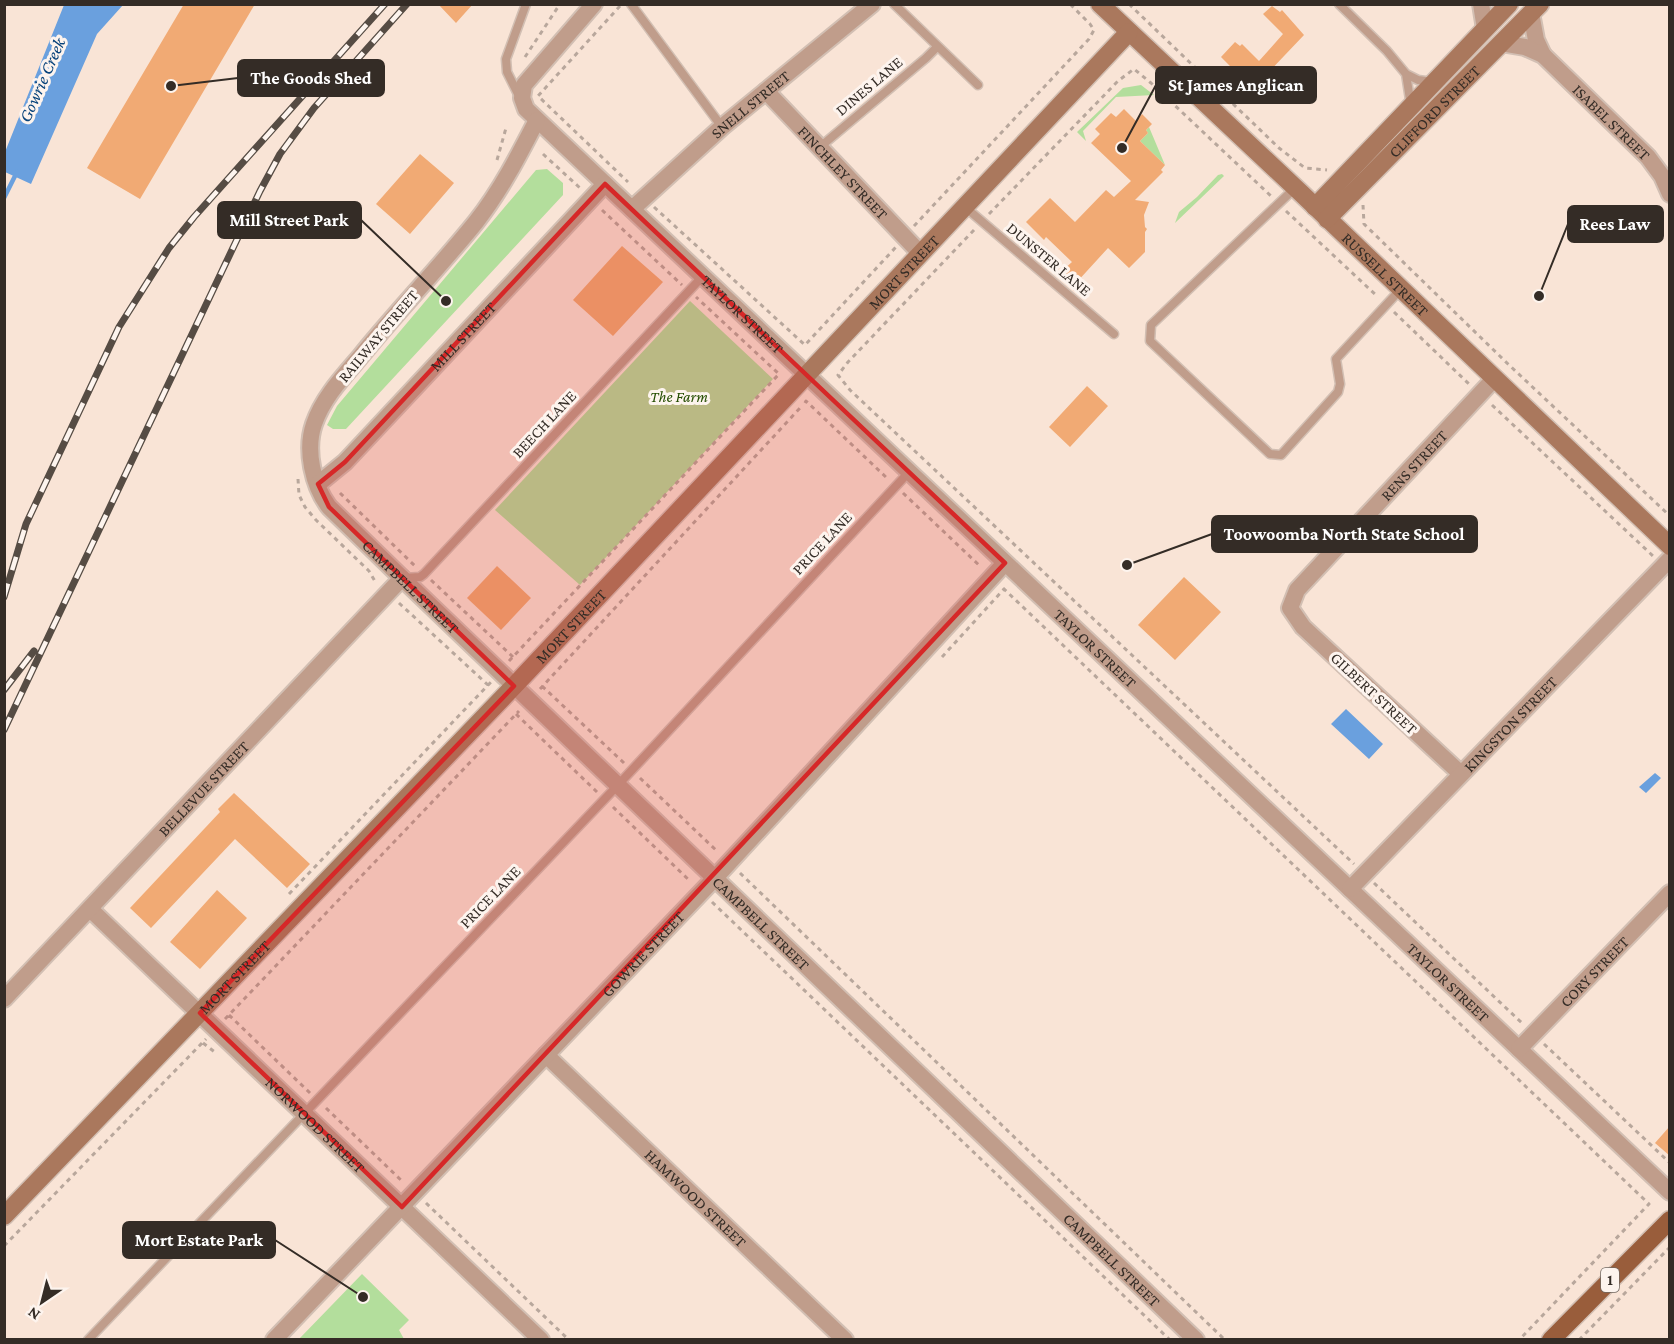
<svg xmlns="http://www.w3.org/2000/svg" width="1674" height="1344" viewBox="0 0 1674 1344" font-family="'Crimson Pro',serif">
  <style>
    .green { fill: #b3de9c }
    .water { fill: #6aa0de }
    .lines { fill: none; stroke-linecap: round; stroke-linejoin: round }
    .stream { stroke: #6aa0de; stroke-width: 4.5 }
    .building { fill: #f1aa74 }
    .lane-casing { stroke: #d2bfb3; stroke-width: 11 }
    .street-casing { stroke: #d2bfb3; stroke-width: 20 }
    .secondary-casing { stroke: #d2bfb3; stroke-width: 21 }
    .primary-casing { stroke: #d2bfb3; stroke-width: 21 }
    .path { stroke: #b8a79c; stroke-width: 3; stroke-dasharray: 4.5 4.5; stroke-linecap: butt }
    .lane { stroke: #c09d8b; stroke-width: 8 }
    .street { stroke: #c09d8b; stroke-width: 16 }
    .secondary { stroke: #aa785d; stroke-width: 18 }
    .primary { stroke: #995d3b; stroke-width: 18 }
    .rail-casing { stroke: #564c44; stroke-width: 7 }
    .rail { stroke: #fdf4ee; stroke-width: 4.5; stroke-dasharray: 14; stroke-linecap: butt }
    .marked { fill: #d62828; fill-opacity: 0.2; stroke: #d62828; stroke-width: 4.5; stroke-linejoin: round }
    .labels { text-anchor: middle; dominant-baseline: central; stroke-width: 6; stroke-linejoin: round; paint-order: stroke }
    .shield { fill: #fdf4ee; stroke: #706862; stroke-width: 1.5 }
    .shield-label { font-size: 15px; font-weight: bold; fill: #342c26 }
    .street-label { font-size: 16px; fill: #342c26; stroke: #fdf4ee }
    .park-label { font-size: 16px; font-style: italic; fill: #244d00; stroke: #fdf4ee }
    .water-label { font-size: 18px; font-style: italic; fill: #08437b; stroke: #fdf4ee }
    .leader { fill: none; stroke: #342c26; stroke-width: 2 }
    .callout-dot { fill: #342c26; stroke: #fdf4ee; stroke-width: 2 }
    .callout { fill: #342c26; stroke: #342c26; stroke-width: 2 }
    .callout-label { font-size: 18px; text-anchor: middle; font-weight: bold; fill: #fff }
  </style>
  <rect width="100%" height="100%" fill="#f9e4d6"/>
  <path class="green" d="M1141,85L1154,95L1116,97L1083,131L1086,141L1077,132L1123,88Z
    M1149,127L1165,165L1140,141L1148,133L1146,130Z
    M547,169L563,183V195L346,429H333L327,425L337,406L536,170Z
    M1222,174L1224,176L1175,223L1179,212L1197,197L1218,175Z
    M690,301L773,379L580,585L495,510Z
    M362,1274L409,1320L399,1330L404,1339H299Z"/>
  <path class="water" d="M64,5H123L97,34L31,184L5,172V152Z
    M1346,709L1383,744L1369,759L1331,724Z
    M1655,773L1661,778L1646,793L1639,787Z"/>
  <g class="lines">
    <path class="stream" d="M4,198L17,172"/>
  </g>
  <path class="building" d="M184,4H255L140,199L87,168Z
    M438,4H473L456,23Z
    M1272,6L1280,12L1282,10L1304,35L1247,95L1223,71L1230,66L1221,57L1235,42L1240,46L1242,44L1259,61L1283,34L1263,14Z
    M1124,109L1136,121L1142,114L1152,124L1146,130L1148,133L1140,141L1165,165L1161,170L1163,172L1135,200L1149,202L1144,215L1145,227L1147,229L1145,232V252L1129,268L1108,248L1076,283L1063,270L1072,262L1046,237L1044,240L1026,222L1050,198L1075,222L1106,190L1114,197L1131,181L1091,143L1100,134L1095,129L1111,113L1116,117Z
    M420,154L454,183L410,234L376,204Z
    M622,246L663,282L613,336L573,300Z
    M1087,386L1108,406L1070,447L1049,427Z
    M497,566L531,598L501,630L467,598Z
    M1184,577L1221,612L1175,660L1138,625Z
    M234,793L310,864L287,888L235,839L151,928L130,908L220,812L218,809Z
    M217,890L247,918L200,969L170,942Z
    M1670,1126V1156L1655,1143Z"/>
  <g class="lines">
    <defs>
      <path id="lane" d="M631,4L722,127
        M894,4L978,85
        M1339,4L1387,51L1406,74L1418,80L1433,82
        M1406,74L1411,106
        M519,96L507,72L506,59L526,4
        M820,147L926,58L937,47
        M1295,188L1151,325L1150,341L1270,454L1281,455L1338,392L1340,384L1336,359L1400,290
        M965,207L1114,334
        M404,578L420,577L424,574L702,277
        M88,1340L618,785L909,472"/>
      <g id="street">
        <path id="s1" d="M594,4L524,85L522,98L526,109L1670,1192"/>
        <path d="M1481,4L1485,29"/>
        <path d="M1531,13L1536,40L1543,55"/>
        <path id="s2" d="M1501,43L1525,47L1543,55L1648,157L1662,176L1670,194"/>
        <path id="s3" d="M766,91L920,253"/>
        <path id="s4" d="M537,120C519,155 501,190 476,222C439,268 397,311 360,357C342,378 323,398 314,424C305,450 313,486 329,507L402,578L1196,1340"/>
        <path id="s5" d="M632,209L722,127L872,4"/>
        <path id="s6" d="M318,484L345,462L605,184"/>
        <path id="s7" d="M1461,774L1303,627L1290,608L1297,590L1494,379"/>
        <path id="s8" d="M1350,889L1670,559"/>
        <path id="s9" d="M90,909L541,1340"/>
        <path id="s10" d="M4,999L402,578"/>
        <path id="s11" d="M1519,1049L1670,893"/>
        <path id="s12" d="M546,1055L845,1340"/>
        <path id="s13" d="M274,1340L715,878L1005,563"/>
      </g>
      <g id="secondary">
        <path id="s14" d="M1100,4L1302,194L1670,546"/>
        <path d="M1315,207L1509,4"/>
        <path id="s15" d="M1327,219L1540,4"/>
        <path id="s16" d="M4,1216L514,686L1129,32"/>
      </g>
      <path id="primary" d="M1551,1340L1670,1220"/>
    </defs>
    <use href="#lane" class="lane-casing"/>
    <use href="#street" class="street-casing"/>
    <use href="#secondary" class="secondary-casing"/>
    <use href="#primary" class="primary-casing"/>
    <path class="path" d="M1129,4L1279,148L1305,168L1327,170
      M620,6L538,96L628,182
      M525,57L560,4
      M543,154L580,188
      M497,160L506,128
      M1363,205L1364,224L1508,364L1670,516
      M654,207L805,345L896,247
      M602,210L682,285
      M1286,211L1378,297
      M989,214L1118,81L1134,69L1151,83L1271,196
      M914,226L1089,39L1094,30L1090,24L1070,4
      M974,230L848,362L838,375L850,390L1354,864
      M1394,312L1469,384
      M805,403L806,401L889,480
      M1492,405L1653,556
      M298,479L299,495L305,507L316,520L369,571L376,583
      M340,493L415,566
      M903,493L981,567
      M431,580L513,657
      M1003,588L1649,1204L1519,1340
      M399,603L488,685
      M942,657L1004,589
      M509,661L779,374L696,297
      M542,686L624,763
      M540,689L800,408
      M516,714L597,792
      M640,778L718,852
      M613,807L690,881
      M740,873L1225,1340
      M1374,883L1524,1025
      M289,894L491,682
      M712,902L1170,1340
      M229,1015L310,1093
      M225,1019L519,711
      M203,1043L216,1053
      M1544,1044L1670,1163
      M326,1108L403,1182
      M426,1203L569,1340
      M4,1246L206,1039
      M1579,1340L1670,1247"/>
    <use href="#lane" class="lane"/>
    <use href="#street" class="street"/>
    <use href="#secondary" class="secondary"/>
    <use href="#primary" class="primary"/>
    <defs>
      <path id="rail" d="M4,597L26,524L119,327L169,248L194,217L385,4
        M4,690L34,651
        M4,730L260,191L280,154L314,108L407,4"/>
    </defs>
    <use href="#rail" class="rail-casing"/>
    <use href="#rail" class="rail"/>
  </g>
  <path class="marked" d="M605,184L1005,563L402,1207L200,1013L514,686L329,507L318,484L345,462Z"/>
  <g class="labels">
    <rect class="shield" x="1601" y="1268" width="18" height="24" rx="4.5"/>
    <g class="shield-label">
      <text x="1610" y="1280">1</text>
    </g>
    <g class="street-label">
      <text transform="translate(869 86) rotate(-40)">DINES LANE</text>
      <text stroke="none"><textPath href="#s5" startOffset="158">SNELL STREET</textPath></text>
      <text stroke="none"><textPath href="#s15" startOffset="152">CLIFFORD STREET</textPath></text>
      <text stroke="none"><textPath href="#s2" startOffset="140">ISABEL STREET</textPath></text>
      <text stroke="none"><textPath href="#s3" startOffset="112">FINCHLEY STREET</textPath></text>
      <text transform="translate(1049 259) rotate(40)">DUNSTER LANE</text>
      <text stroke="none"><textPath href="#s16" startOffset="1304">MORT STREET</textPath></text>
      <text stroke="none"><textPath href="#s14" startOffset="393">RUSSELL STREET</textPath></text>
      <text stroke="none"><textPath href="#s1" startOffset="430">TAYLOR STREET</textPath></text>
      <text transform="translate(378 336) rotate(-50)">RAILWAY STREET</text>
      <text stroke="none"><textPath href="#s6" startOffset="207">MILL STREET</textPath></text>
      <text transform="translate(544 424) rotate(-47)">BEECH LANE</text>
      <text stroke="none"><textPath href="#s7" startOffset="429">RENS STREET</textPath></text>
      <text transform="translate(822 543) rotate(-47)">PRICE LANE</text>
      <text stroke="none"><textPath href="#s4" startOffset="580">CAMPBELL STREET</textPath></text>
      <text stroke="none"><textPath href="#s16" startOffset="818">MORT STREET</textPath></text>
      <text stroke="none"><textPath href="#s1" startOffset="916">TAYLOR STREET</textPath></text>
      <text transform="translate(1374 693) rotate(43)">GILBERT STREET</text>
      <text stroke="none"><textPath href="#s8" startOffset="230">KINGSTON STREET</textPath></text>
      <text stroke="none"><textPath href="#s10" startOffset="290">BELLEVUE STREET</textPath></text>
      <text transform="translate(490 897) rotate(-46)">PRICE LANE</text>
      <text stroke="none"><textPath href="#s4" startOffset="1066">CAMPBELL STREET</textPath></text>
      <text stroke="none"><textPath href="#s13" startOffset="534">GOWRIE STREET</textPath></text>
      <text stroke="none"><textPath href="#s11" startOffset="108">CORY STREET</textPath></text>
      <text stroke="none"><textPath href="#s16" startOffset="332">MORT STREET</textPath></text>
      <text stroke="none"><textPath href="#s1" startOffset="1402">TAYLOR STREET</textPath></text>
      <text stroke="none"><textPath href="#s9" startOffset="312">NORWOOD STREET</textPath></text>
      <text stroke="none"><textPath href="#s12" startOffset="207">HAMWOOD STREET</textPath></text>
      <text stroke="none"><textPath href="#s4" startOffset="1552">CAMPBELL STREET</textPath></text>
    </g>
    <g class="park-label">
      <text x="679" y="396">The Farm</text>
    </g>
    <g class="water-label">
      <text transform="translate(42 80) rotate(-66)">Gowrie Creek</text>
    </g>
  </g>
  <path class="leader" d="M171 86L238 78M1122 148L1156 85M446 301L361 220M1539 296L1568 224M1127 565L1212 534M363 1297L275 1240"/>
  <g class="callout-dot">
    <circle cx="171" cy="86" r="6"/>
    <circle cx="1122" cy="148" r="6"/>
    <circle cx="446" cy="301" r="6"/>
    <circle cx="1539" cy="296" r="6"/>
    <circle cx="1127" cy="565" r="6"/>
    <circle cx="363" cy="1297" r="6"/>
  </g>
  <g class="callout">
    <rect x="238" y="60" width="146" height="36" rx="6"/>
    <rect x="1156" y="67" width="160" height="36" rx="6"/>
    <rect x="218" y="202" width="143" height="36" rx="6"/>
    <rect x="1568" y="206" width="95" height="36" rx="6"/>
    <rect x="1212" y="516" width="265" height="36" rx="6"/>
    <rect x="123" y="1222" width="152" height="36" rx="6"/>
  </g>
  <g class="callout-label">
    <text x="311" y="84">The Goods Shed</text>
    <text x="1236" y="91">St James Anglican</text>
    <text x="289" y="226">Mill Street Park</text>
    <text x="1615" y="230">Rees Law</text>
    <text x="1344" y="540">Toowoomba North State School</text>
    <text x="199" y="1246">Mort Estate Park</text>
  </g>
  <rect width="1674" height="1344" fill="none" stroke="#342c26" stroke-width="12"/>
  <g transform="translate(42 1302) rotate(215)" stroke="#fdf4ee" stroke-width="4.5" paint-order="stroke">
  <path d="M0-4.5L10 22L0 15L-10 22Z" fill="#342c26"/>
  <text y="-9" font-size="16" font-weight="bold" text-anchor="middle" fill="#342c26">N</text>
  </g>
</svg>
